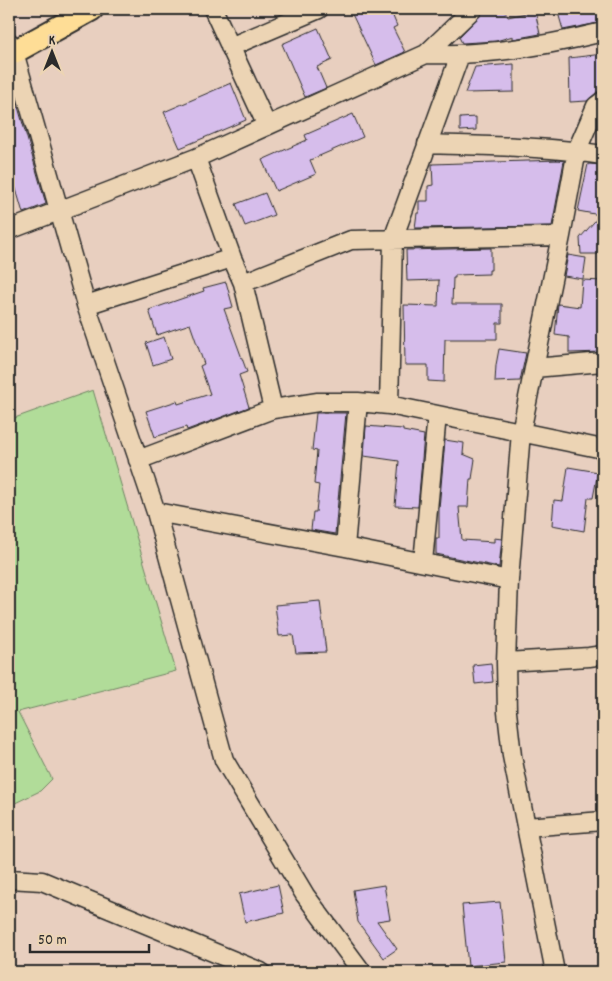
<svg xmlns="http://www.w3.org/2000/svg" width="612" height="981" viewBox="0 0 612 981" font-family="Dekko,sans-serif">
  <style>
    .built { fill: #e3cacc }
    .green { fill: #b1dc99; stroke: #6e8462 }
    .building { fill: #d6bdeb; stroke: #2b2b2b }
    .lines { fill: none; stroke-linecap: round; stroke-linejoin: round }
    .minor-casing { stroke: #2b2b2b; stroke-width: 21 }
    .major-casing { stroke: #2b2b2b; stroke-width: 26 }
    .minor { stroke: #ecd4b4; stroke-width: 18 }
    .major { stroke: #fedd96; stroke-width: 22 }
  </style>
  <rect width="100%" height="100%" fill="#e8cfbf"/>
  <filter id="ink" filterUnits="userSpaceOnUse"><feTurbulence type="fractalNoise" baseFrequency=".02" numOctaves="2"/><feDisplacementMap in="SourceGraphic" scale="10" xChannelSelector="R" yChannelSelector="G"/><feConvolveMatrix kernelMatrix="1 2 1 2 8 2 1 2 1" color-interpolation-filters="sRGB"/></filter>
  <g filter="url(#ink)">
    <path class="built" d="M9,195L17,218L9,221Z"/>
    <path class="green" d="M93,390L176,671L18,712L52,779L40,791L9,806V420Z"/>
    <path class="building" d="M363,9H390L397,26L393,28L405,52L376,65L352,14Z
      M486,9H504L508,17L535,11L540,34L513,39V36L496,41L462,43L459,37Z
      M557,9H603V22L563,30Z
      M318,28L332,60L317,67L326,88L305,97L282,44Z
      M603,54V91L597,92L587,101L570,102L569,58Z
      M514,64V92L465,93L475,67Z
      M231,83L246,120L180,148L164,112Z
      M9,86H12L46,204L23,213L9,165Z
      M353,114L363,137L310,160L316,174L276,191L262,160L307,140L305,135Z
      M476,117V130L460,131V118Z
      M559,160L564,161L552,226L415,228L417,213H419V201H428V186L433,185L432,164Z
      M588,164L603,165V254H581L580,238L600,215L578,211Z
      M265,193L274,215L245,226L236,204Z
      M491,248V270H489V274L455,275V278H453L452,304H502V323H497V339H445L444,382L428,381V365H405L404,305L438,306L439,280L407,281L406,250Z
      M568,255L586,258L583,279L564,276Z
      M582,280L603,281V352L569,353V337L555,335L558,304L580,307Z
      M226,282L233,307L224,309L247,372L239,375L249,407L187,430L186,427L155,437L146,411L177,401L178,404L210,394L200,366L204,364L190,324L157,335L149,310L204,291L203,288Z
      M164,337L171,359L153,365L146,343Z
      M499,349L526,353L520,381L495,382L496,365Z
      M316,413H346L335,534L311,530L313,512H316L319,485L314,484L317,451L312,450Z
      M366,426L403,429V431L424,435L418,507L395,506L399,461L364,456Z
      M445,440L464,443L463,454L475,459L472,479H470L468,507H459L462,540L494,542V538L502,539L499,567L436,554V538H439V509Z
      M568,467L598,472L593,498H588L584,531L552,525L554,500L563,501Z
      M320,601L326,652L296,653L293,635L279,636L275,605Z
      M491,663L493,682L475,684L473,665Z
      M278,885L284,913L245,922L239,894Z
      M384,885L390,919L377,921L397,949L384,958L358,922L353,890Z
      M500,902L506,962L468,966L462,905Z"/>
    <g class="lines">
      <defs>
        <path id="minor" d="M213,9L267,126
          M9,42L14,52L86,305L156,512L224,760L305,895L362,972
          M230,47L319,9
          M426,54L473,9
          M427,144C486,146 545,146 603,155
          M196,158L232,258L243,283L273,409
          M9,230L196,158L426,54C485,56 546,46 603,32
          M243,283L351,240L561,236
          M86,305L232,258
          M534,368L603,362
          M389,405L393,239L460,55
          M138,460L273,409L318,402H358L389,405L603,449
          M156,512L345,547L509,580
          M345,547L358,402
          M423,562L437,415
          M506,662L589,657L603,655
          M526,827L603,821
          M9,879L42,881L261,972
          M555,972L512,756L507,712L506,662L509,580L521,432L561,236L577,150L596,106L603,101"/>
        <path id="major" d="M14,52L92,9"/>
      </defs>
      <use href="#minor" class="minor-casing"/>
      <use href="#major" class="major-casing"/>
      <use href="#minor" class="minor"/>
      <use href="#major" class="major"/>
    </g>
  </g>
  <rect width="612" height="981" fill="none" stroke="#ecd4b4" stroke-width="30"/>
  <rect x="15" y="15" width="582" height="951" fill="none" stroke="#2b2b2b" stroke-width="2" filter="url(#ink)"/>
  <g transform="translate(52 52)" stroke="#ecd4b4" stroke-width="4" paint-order="stroke">
  <path d="M0-4L9 19L0 12L-9 19Z" fill="#2b2b2b"/>
  <text y="-8" font-size="14" font-weight="bold" text-anchor="middle" fill="#2b2b2b">K</text>
  </g>
  <path d="M30 944v8h119v-8" fill="none" stroke="#2b2b2b" stroke-width="2.5"/>
  <text x="38" y="944" font-size="15" fill="#2b2b2b" stroke="#ecd4b4" stroke-width="4" paint-order="stroke">50 m</text>
</svg>
